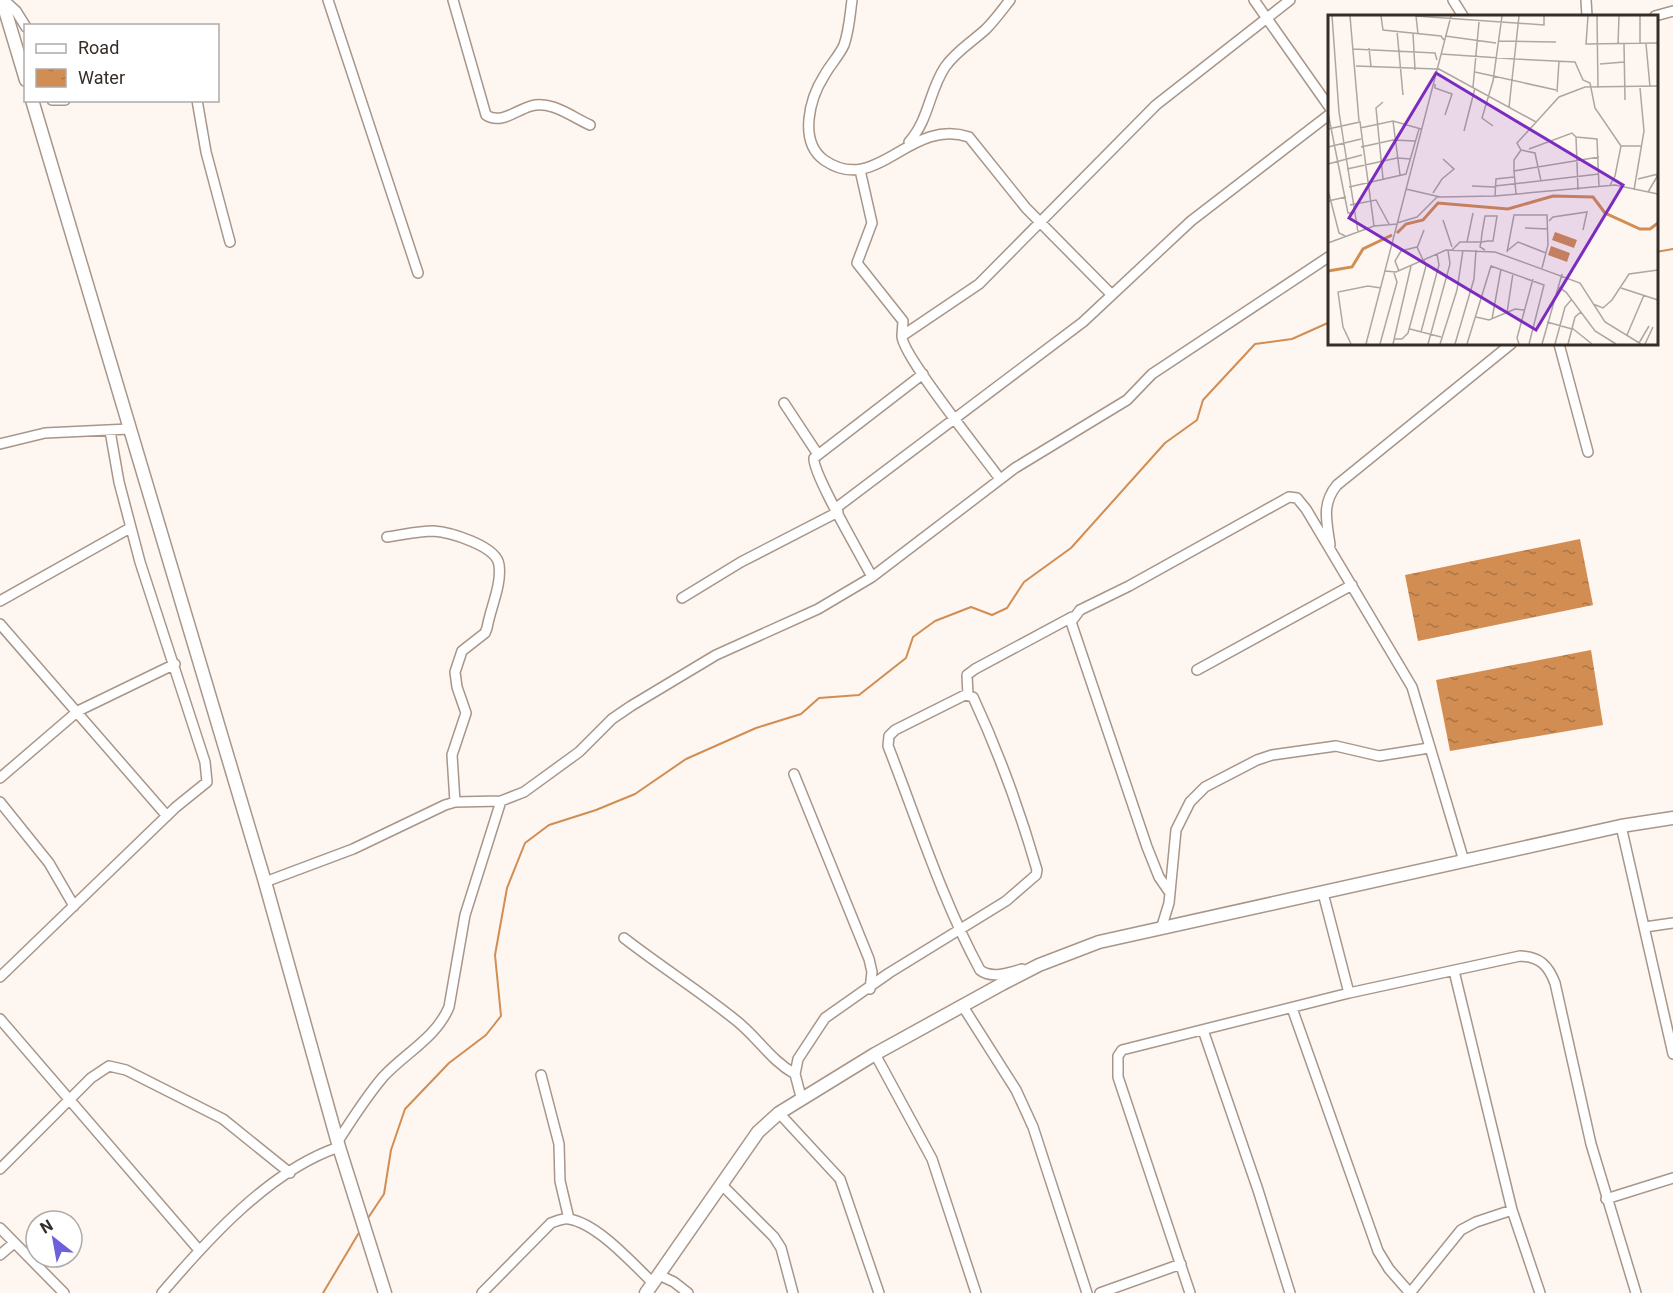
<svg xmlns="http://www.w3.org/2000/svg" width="1673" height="1293" viewBox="0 0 1673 1293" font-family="Roboto,sans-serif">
  <defs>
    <pattern id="water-ripples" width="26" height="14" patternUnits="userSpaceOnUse" patternTransform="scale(1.5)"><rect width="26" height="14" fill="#d28d52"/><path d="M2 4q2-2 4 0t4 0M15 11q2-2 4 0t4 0" fill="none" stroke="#ab7444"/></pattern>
  </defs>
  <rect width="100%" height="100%" fill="#fef6f1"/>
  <path fill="url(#water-ripples)" d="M1580,539L1593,605L1418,641L1405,575Z
    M1591,650L1603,725L1450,751L1436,680Z"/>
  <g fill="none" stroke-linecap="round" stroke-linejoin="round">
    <path stroke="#d28d52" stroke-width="2" d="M1656,252L1673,249
      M366,1221L384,1194L391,1150L405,1109L449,1063L486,1035L501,1016L495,955L507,888L525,843L549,825L596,810L635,794L686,759L756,728L801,714L819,698L859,695L906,658L913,637L935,621L971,607L992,615L1007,608L1024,582L1071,548L1165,443L1197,420L1203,400L1255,344L1292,339L1330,322
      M323,1293L360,1231"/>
    <g stroke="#a79689" stroke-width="12">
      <path id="minor" d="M4,0L16,11L26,27
        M328,0L418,273
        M453,0L486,115C501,125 516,110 531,106C551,100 572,117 590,125
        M852,0C850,15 849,31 844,45C839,56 830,65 824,76C810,98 798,141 824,160C877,197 909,117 969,137L1026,208L1112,295
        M1254,0L1330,108
        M1453,0L1463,16
        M1586,0L1587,16
        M1655,16L1673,11
        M52,100H65
        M197,100L206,152L230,242
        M909,142C929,120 929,91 945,67C956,51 972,42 986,29C995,20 1002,10 1010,0
        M860,170L872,223L857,263L903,321L902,336
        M1559,344L1588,452
        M784,403L817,453
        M0,444L45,433L129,429
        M1000,479C985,458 901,354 902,336L979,284L1156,105L1290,0
        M836,508L1083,322L1191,221L1330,114
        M387,537C402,535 418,531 433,531C450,532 497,546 499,565C502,585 490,609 487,628L485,633L462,651L455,672L457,687L466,713L452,755L455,802
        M1330,545C1327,522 1321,504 1337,485L1511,344
        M872,577C862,557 812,473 814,458L923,374
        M682,598L741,562L838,512
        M0,601L130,528
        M0,624L167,816
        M1197,670L1352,585
        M968,695L967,675L975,669L1072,617
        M794,774L869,959L872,972L870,989
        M0,778L78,711L175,664
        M0,802L49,863L74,906
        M1621,826L1673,1054
        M265,882L353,849L445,805L455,802L501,801L524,792L579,752L612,719L631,706L716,655L818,609L872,577L1015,468L1127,400L1152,374L1330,256
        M1170,893L1159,877L1147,847L1071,622L1080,610L1129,586L1289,497L1297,498L1306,509L1412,687L1464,861
        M1323,893L1349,993
        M1645,927L1673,923
        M1161,929L1169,903L1176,830L1190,802L1205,787L1257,760L1272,755L1336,746L1379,756L1429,748
        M624,938C660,966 698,990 733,1018C756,1035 770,1060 795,1074
        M1454,971L1512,1210L1540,1293
        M0,977L176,807L207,782L205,762L140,562L119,482L110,431
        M962,1005L1016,1090L1033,1127L1087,1293
        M1292,1008L1378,1251L1389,1269L1410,1293
        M0,1019L199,1250
        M1203,1030L1258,1190L1290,1293
        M875,1054L932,1159L976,1293
        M541,1075L559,1144L560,1181L569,1219
        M801,1097L795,1074L798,1059L825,1018L889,973L1006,901L1036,875L1037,870C1020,811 999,753 973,697L965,695L895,730L889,736L888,746C917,820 942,900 980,970C991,979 1009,973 1022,969
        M779,1113L840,1179L879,1293
        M338,1141C352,1119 366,1097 383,1077C405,1053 436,1038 449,1007L465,915L501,801
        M0,1169L91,1078L109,1066L126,1070L223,1119L290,1173
        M721,1184L774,1237L781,1248L793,1293
        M1606,1199L1673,1178
        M0,1228L64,1293
        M0,1255L14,1243
        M659,1275L674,1282L688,1293
        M162,1293C208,1239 270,1170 339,1147
        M482,1293L551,1223C557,1221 563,1218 569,1219C598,1224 632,1263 653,1283
        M1100,1293L1181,1264
        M1190,1293L1118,1077V1056L1122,1050L1349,993L1520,956C1540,957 1548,965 1555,983L1591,1144L1636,1293
        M1410,1293L1461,1230L1476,1222L1512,1210"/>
    </g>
    <g stroke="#a79689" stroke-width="15">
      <path id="tertiary" d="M2,0L26,80
        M32,100L265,882L339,1147L385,1293
        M646,1293L758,1132L779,1113L875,1054L1002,984L1039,965L1099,942L1621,826L1673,818"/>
    </g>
    <use href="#minor" stroke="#fff" stroke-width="9"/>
    <use href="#tertiary" stroke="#fff" stroke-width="12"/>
  </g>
  <g transform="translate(1328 15)">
    <rect width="330" height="330" fill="#fef6f1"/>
    <path d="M227,217L249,225L246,233L224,225ZM223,231L242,238L239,247L220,240Z" fill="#d28d52"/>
    <path fill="none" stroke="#d28d52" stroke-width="3" d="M69,218L78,209L95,205L110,188L180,194L225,181L265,182L277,198L312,214H322L330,208M0,256L24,252L35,234L64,220"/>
    <path fill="none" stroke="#ada6a1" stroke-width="1.5" d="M4,1L11,97L30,217M22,1L31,106M53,1L55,15L113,21L116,25M88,1L216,10V1M88,1L90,19M260,1L258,29L330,28M269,1L270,73M312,1V29M69,16L75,80M85,18L87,55M117,21L168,28M170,26L228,27M290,29L291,1M296,29L297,85M318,29L322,72M41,33L43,52M25,34L107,38L109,45M113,39L187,44M187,44L247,47L255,65L262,68L267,93L293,131L287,161L282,170M272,49L296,47M28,51L109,54M109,53L208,107M147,57L228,75M107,69V73L124,79L117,100M145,72L151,7M229,77L231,46M181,92L191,1M0,98L20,198H26M65,106L72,160M165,111L154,103L165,66L174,1M32,113L65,106L93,114M0,114L32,107L46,211M136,116L147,73M248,122L250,175M293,131H314M0,132L33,124M33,132L65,125L87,126M201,134L244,118L248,122L269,124L271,172M0,149L34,140M19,154L69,143L83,144M186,156V145L193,135M55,164L48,93L55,87M310,164L330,159M213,166L207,138L193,135L189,128L231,82L257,72L330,71M144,171L167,172M167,171L271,159M21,172L78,159L91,114M78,174L112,182L167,181L287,170L330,179M0,175L11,218L17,221M306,175L316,116L312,73M320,177L330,160M105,178L114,164L126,154L115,144M188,179L186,156L271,142M167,181L168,164L186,162M0,186L18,182M22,190L48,185L61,209M115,205L124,232M221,206L225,202L259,197L255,215M69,208L89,202L110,181M197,213L220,214M139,227L145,198M0,228L46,211L69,209M89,233L96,215M124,235L132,227H153L160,226H165L169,201H157L154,218L153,227L152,232L157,235M179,236L190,227L218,238M179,237L186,200H219L220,230L214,253M57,256L68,257L118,235L167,237L252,268L277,307L313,329M71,256L67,246L73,236L89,232L95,245M230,272L238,277L267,316L288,329M293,273L330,285M265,289L275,293L284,285L301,259L330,255M179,298L185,258M148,302L161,305L187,294L196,295M164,304L173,254M219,307L244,314M244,313L264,329M82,314L113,322M93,317L111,250L109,239M299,320L316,280M66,324H74L80,318L98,251L96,245M311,328L321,311M23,329L15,312L10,277L40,271L53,273M38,329L123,1M52,329L69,267L66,258M65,329L83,251M100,329L122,249L120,235M112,329L129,275L135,235M127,329L146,264L148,235M139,329L163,251L216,270L201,329M191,329L189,323L205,264M214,329L234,259M227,329L237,292L244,284M240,329L247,302L253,297M317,329L325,312"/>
    <path fill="#7b2cbf" fill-opacity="0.15" stroke="#7b2cbf" stroke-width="3" d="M108,58L295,170L208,315L21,203Z"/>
    <rect width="330" height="330" fill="none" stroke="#342d28" stroke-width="3"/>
  </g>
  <rect x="24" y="24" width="195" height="78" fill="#ffffff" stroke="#aeaba9" stroke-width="1.5"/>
  <rect x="36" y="44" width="30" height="9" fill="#ffffff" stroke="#aeaba9" stroke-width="1.5"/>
  <text x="78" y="54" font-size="18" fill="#342d28">Road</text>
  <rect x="36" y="69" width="30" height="18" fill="url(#water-ripples)" stroke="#aeaba9" stroke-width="1.5"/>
  <text x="78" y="84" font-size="18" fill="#342d28">Water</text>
  <g transform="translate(54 1239) rotate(329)"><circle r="28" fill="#ffffff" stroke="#aeaba9" stroke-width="1.5"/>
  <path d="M0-4.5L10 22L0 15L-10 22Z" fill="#6d60da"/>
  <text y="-9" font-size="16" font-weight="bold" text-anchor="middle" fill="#342d28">N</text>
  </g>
</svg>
